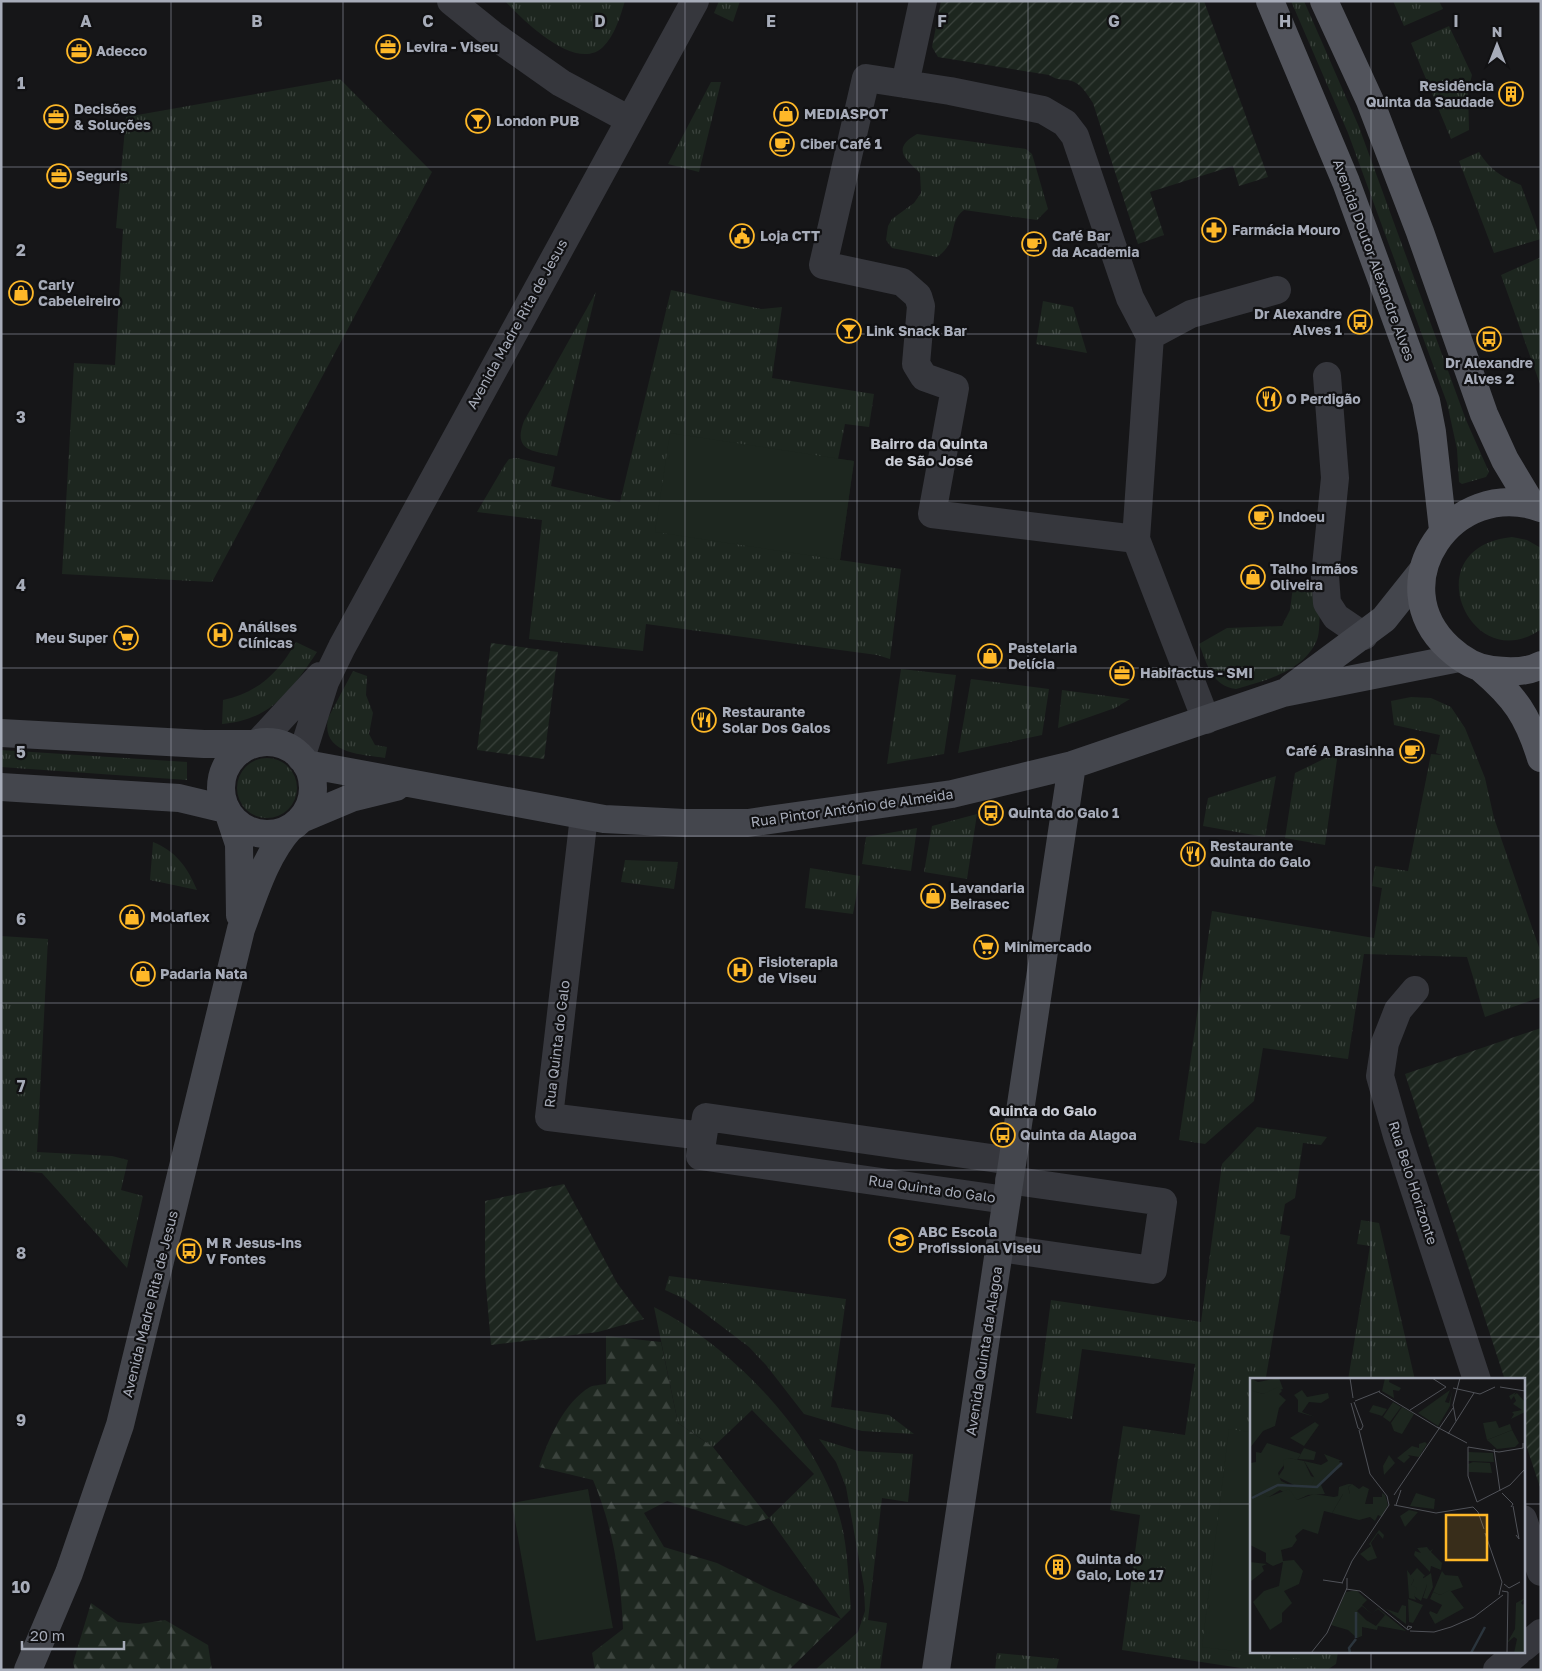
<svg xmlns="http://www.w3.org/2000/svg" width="1542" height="1671" viewBox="0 0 1542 1671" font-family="'Golos Text',sans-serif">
  <defs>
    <pattern id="grass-tufts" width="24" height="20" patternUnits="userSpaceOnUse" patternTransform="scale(1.25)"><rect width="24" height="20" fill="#1d261f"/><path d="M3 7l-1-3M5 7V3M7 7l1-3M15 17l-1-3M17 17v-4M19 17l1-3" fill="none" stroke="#3b433d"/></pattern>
    <pattern id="forest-firs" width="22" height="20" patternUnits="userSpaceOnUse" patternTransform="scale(1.25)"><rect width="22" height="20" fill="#1d261f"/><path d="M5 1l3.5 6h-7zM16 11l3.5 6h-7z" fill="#3b433d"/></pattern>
    <pattern id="garden-furrows" width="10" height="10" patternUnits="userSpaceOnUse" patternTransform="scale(1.25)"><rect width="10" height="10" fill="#1d261f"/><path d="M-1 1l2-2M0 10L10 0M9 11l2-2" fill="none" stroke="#3b433d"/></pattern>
  </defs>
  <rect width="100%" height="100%" fill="#161618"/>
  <path fill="url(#grass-tufts)" d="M505,1H625C620,17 615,35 603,47C576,73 523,20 505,1Z
    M719,1H740L733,22L714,13Z
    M1291,1H1304L1359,127L1466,420L1489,472L1486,477L1462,484L1459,482L1457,449L1447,403L1348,133Z
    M1393,1H1439L1443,9L1404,26Z
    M1449,26L1472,75L1468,91L1469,130L1451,139L1411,43Z
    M340,79L432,172L212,582L62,574L74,363L115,365L123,229L116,228L126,117Z
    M711,82H721L699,172L668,164Z
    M917,134L1026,149L1032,154L1048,209L1037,220L964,210C946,224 960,242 937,257L892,248L886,240L888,226L892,219L914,203L921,193L920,173C904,158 892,148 917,134Z
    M1479,152C1490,170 1502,177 1521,185L1541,239L1494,253L1459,161Z
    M1541,257V384H1540L1501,275Z
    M671,290L761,309L782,307L772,378L874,394L869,427L845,424L838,459L854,461L840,560L901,569L890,659L877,655L646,624L643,651L529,639L542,520L477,512L504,466L509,459L517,458L555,467L551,486L620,502Z
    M596,292L557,456C534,451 512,452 524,421Z
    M1043,301L1073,307L1087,353L1036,344Z
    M1512,537L1527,540L1541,548V629C1471,680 1412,547 1512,537Z
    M1293,587L1319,590C1319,602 1321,630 1317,640C1303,672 1266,680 1236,689C1212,686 1207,664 1199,644L1227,628L1282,626L1290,610Z
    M296,642L317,652C291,691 271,720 222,724L223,700C258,693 279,672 296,642Z
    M901,669L956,675L944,754L887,764Z
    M353,671L367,676L366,695L373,713L369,734L375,745L387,747L385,758C360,754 321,754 328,718Z
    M971,679L1049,689L1042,735L958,753Z
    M1062,690L1130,699L1115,708L1058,728Z
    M1411,697L1431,698L1451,707L1465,728L1485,778L1494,818L1541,953V997L1485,1017L1467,957L1364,954L1348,1059L1263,1048L1254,1101L1205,1144L1179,1140L1212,911L1374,938L1382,888L1372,886L1375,866L1408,871L1431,754L1442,755L1436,753L1440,735L1394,725L1391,701Z
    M1,750L187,762V780L1,767Z
    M1338,752L1325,845L1285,838L1295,773Z
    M237 788a30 30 0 1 1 60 0a30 30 0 1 1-60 0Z
    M1276,776L1265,837L1203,826L1208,798Z
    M977,814L967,879L924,872L932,826Z
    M917,828L911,871L862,864L866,837Z
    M153,842C176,851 188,868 197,890L150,880Z
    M625,860L678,862L674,889L621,882Z
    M810,868L860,876L853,914L805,908Z
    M1,936L48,939L37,1152L112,1156L128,1160L121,1190L143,1196L127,1268L42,1173L1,1169Z
    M1257,1127L1327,1137L1321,1145L1303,1143L1295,1198L1285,1204L1280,1234L1290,1236L1266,1377L1278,1380H1251V1652H1338L1336,1664L1327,1670H1254L1122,1650L1140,1515L1110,1510L1123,1426L1185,1435L1195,1364L1082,1349L1072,1419L1036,1413L1051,1300L1201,1322L1222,1164Z
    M1361,1220L1379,1223L1415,1380H1348L1370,1246L1357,1244Z
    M669,1276L846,1299L831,1407L889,1415L914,1434L862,1431L804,1414L766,1365L749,1347L687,1300L665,1290Z
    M654,1307C730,1345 815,1432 839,1515C848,1544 848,1578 851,1609L841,1619L769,1518L814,1474L752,1410L713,1447L678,1423Z
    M819,1439L858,1451L913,1454L908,1502L882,1498L868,1620L887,1623L880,1670H815L858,1632L865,1611L864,1587L846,1487L836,1462Z
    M997,1653L1059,1659L1056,1670H995Z"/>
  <path fill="url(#forest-firs)" d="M606,1336L661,1342L678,1423L713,1447L769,1518L746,1526L667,1501L644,1513L664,1547L717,1563L771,1590L841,1619L789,1670H595L592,1653L623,1629C621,1578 613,1527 593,1480L539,1467C548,1440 564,1402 590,1387C594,1385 601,1385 606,1384Z
    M91,1603L118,1622L139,1624L165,1620L208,1645L212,1670H75L73,1663Z"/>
  <path fill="url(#garden-furrows)" d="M941,1H1204L1268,177L1239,186L1233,166L1150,192L1164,235L1138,244L1093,103C1087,94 1080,81 1067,80C1059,79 1057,80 1049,75L938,57L932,47Z
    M491,643L558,652L544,759L477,750Z
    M1541,1028V1490L1523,1436V1380H1505L1405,1074Z
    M564,1184L617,1283L644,1319L598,1332L491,1345L485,1274V1201Z"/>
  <path fill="#1d261f" d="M670,433L854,461L840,560L655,532Z
    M1229,1429L1251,1432V1652H1311L1310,1660L1202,1647Z
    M588,1489L613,1628L536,1641L512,1503Z"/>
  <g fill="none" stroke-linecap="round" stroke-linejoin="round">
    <path stroke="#36373d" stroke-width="28" d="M451,1L493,35L561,83L628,119
      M905,84L923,1
      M1150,336L1191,314L1277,290
      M1327,376L1335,478L1325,576L1327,603L1336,617L1364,636
      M1136,539L932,514L955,388L924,377L916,364L921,306L918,296L902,282L823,265L866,78L950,91L1043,110L1065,123L1075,136L1130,298L1150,336L1136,539L1206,720
      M258,743L320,676
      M301,758L325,682L342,647L695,1
      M584,816L549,1117L703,1136
      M1415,990L1398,1010L1385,1043L1380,1076L1397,1136L1477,1380
      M1006,1200L700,1156L706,1117L1012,1161
      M999,1248L1153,1270L1163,1202L1009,1180
      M1523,1519L1541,1572
      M1523,1648L1541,1633
      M1497,1670L1518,1652"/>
    <path stroke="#44464d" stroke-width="28" d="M1291,688L1384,619L1423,570
      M1,733L204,744H253
      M221 788a46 46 0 1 1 92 0a46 46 0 1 1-92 0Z
      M306,764L604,819L684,823H748L952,794L1072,765L1283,693L1459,658
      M1,787L179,798L225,809
      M229,814L239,844L240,915
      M301,819L351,798L396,787
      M28,1670L69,1573L120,1425L241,929C254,895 265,856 290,828
      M936,1670L1072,765"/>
    <path stroke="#52545c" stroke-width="28" d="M1270,1L1346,182L1426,401L1432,432L1443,530
      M1324,1L1370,101L1420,232L1484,414L1505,460L1532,505
      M1541,508C1453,476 1379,584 1449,648C1461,659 1475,668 1492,670C1508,672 1526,673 1541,665
      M1482,669C1515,697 1528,716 1541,758"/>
  </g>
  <path fill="none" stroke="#a7acb9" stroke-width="1" stroke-opacity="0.55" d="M171,1V1670M343,1V1670M514,1V1670M685,1V1670M857,1V1670M1028,1V1670M1199,1V1670M1371,1V1380M1,167H1541M1,334H1541M1,501H1541M1,668H1541M1,836H1541M1,1003H1541M1,1170H1541M1,1337H1541M1,1504H1251M1523,1504H1541M1371,1652V1670"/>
  <defs>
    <g id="office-ring" transform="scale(1.25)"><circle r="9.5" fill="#111113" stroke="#feb828" stroke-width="1.5"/><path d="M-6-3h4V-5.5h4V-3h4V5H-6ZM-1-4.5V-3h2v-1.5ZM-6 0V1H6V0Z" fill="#feb828"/></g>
    <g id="building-ring" transform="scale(1.25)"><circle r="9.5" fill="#111113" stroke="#feb828" stroke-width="1.5"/><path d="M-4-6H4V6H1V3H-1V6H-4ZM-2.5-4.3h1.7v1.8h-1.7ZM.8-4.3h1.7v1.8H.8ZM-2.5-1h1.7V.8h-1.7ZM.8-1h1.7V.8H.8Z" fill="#feb828"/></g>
    <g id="shop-ring" transform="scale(1.25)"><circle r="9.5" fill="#111113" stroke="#feb828" stroke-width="1.5"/><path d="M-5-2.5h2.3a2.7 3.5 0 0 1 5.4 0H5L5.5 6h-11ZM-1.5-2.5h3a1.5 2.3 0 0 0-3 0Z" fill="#feb828"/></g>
    <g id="bar-ring" transform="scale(1.25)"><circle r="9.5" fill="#111113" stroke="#feb828" stroke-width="1.5"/><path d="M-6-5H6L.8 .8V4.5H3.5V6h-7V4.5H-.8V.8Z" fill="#feb828"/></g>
    <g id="cafe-ring" transform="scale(1.25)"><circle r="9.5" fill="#111113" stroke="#feb828" stroke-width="1.5"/><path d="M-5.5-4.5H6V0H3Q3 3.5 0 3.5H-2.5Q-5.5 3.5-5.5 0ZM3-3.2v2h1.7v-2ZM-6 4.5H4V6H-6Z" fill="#feb828"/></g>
    <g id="pharmacy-ring" transform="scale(1.25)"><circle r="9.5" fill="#111113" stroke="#feb828" stroke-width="1.5"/><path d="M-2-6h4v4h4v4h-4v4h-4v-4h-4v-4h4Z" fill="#feb828"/></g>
    <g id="civic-ring" transform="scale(1.25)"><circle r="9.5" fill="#111113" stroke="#feb828" stroke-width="1.5"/><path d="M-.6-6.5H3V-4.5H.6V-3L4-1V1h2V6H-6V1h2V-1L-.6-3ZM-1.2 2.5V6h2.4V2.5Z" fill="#feb828"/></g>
    <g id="bus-ring" transform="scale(1.25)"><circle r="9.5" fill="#111113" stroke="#feb828" stroke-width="1.5"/><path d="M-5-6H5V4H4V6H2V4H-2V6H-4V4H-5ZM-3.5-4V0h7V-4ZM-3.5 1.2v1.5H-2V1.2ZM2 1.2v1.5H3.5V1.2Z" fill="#feb828"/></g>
    <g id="restaurant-ring" transform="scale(1.25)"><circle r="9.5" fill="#111113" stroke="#feb828" stroke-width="1.5"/><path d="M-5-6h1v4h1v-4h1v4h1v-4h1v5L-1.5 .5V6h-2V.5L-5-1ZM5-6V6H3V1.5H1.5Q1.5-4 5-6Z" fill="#feb828"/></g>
    <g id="hospital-ring" transform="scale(1.25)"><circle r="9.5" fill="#111113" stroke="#feb828" stroke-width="1.5"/><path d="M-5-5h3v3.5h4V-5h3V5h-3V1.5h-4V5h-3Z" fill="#feb828"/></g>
    <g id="supermarket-ring" transform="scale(1.25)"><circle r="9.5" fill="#111113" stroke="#feb828" stroke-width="1.5"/><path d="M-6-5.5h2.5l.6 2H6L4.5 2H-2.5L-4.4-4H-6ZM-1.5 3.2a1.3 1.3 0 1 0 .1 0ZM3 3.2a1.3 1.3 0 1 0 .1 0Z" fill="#feb828"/></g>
    <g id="school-ring" transform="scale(1.25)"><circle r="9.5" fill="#111113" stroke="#feb828" stroke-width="1.5"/><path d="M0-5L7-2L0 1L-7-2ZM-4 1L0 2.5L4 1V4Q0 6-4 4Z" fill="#feb828"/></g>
  </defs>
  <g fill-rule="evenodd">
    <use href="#office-ring" x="388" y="47"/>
    <use href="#office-ring" x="79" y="51"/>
    <use href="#building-ring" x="1511" y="94"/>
    <use href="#shop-ring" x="786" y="114"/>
    <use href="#office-ring" x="56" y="117"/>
    <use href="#bar-ring" x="478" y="121"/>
    <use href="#cafe-ring" x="782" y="144"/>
    <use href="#office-ring" x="59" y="176"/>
    <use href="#pharmacy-ring" x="1214" y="230"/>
    <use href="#civic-ring" x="742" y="236"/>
    <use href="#cafe-ring" x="1034" y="244"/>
    <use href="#shop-ring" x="21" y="293"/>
    <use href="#bus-ring" x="1360" y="322"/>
    <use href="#bar-ring" x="849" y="331"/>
    <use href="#bus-ring" x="1489" y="339"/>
    <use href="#restaurant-ring" x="1269" y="399"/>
    <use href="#cafe-ring" x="1261" y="517"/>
    <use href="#shop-ring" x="1253" y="577"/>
    <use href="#hospital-ring" x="220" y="635"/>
    <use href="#supermarket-ring" x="126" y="638"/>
    <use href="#shop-ring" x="990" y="656"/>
    <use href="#office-ring" x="1122" y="673"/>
    <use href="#restaurant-ring" x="704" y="720"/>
    <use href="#cafe-ring" x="1412" y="751"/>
    <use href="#bus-ring" x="991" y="813"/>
    <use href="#restaurant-ring" x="1193" y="854"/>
    <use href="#shop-ring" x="933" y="896"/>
    <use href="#shop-ring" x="132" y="917"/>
    <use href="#supermarket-ring" x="986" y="947"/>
    <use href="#hospital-ring" x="740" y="970"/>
    <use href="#shop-ring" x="143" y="974"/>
    <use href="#bus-ring" x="1003" y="1135"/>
    <use href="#school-ring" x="901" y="1240"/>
    <use href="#bus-ring" x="189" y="1251"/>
    <use href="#building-ring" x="1058" y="1567"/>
  </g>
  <g text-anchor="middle" stroke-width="4.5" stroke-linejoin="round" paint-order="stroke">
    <g font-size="14" font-weight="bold" fill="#a7acb9" stroke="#111113" text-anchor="start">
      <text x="406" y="52">Levira - Viseu</text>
      <text x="96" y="56">Adecco</text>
      <text x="1494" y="91" text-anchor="end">Residência<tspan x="1494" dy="16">Quinta da Saudade</tspan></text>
      <text x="74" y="114">Decisões<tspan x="74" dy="16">&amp; Soluções</tspan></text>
      <text x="804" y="119">MEDIASPOT</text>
      <text x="496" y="126">London PUB</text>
      <text x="800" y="149">Ciber Café 1</text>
      <text x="76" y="181">Seguris</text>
      <text x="1232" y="235">Farmácia Mouro</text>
      <text x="760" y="241">Loja CTT</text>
      <text x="1052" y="241">Café Bar<tspan x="1052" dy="16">da Academia</tspan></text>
      <text x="38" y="290">Carly<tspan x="38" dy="16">Cabeleireiro</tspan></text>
      <text x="1342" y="319" text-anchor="end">Dr Alexandre<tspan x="1342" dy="16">Alves 1</tspan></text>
      <text x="866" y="336">Link Snack Bar</text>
      <text x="1489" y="368" text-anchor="middle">Dr Alexandre<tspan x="1489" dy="16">Alves 2</tspan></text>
      <text x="1286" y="404">O Perdigão</text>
      <text x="1278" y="522">Indoeu</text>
      <text x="1270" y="574">Talho Irmãos<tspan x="1270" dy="16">Oliveira</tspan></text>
      <text x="238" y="632">Análises<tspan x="238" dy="16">Clínicas</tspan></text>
      <text x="108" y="643" text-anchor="end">Meu Super</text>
      <text x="1008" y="653">Pastelaria<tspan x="1008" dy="16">Delícia</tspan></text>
      <text x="1140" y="678">Habifactus - SMI</text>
      <text x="722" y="717">Restaurante<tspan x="722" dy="16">Solar Dos Galos</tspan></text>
      <text x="1394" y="756" text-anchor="end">Café A Brasinha</text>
      <text x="1008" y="818">Quinta do Galo 1</text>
      <text x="1210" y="851">Restaurante<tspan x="1210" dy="16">Quinta do Galo</tspan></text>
      <text x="950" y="893">Lavandaria<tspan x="950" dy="16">Beirasec</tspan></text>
      <text x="150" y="922">Molaflex</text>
      <text x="1004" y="952">Minimercado</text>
      <text x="758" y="967">Fisioterapia<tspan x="758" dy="16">de Viseu</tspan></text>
      <text x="160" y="979">Padaria Nata</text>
      <text x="1020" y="1140">Quinta da Alagoa</text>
      <text x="918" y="1237">ABC Escola<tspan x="918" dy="16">Profissional Viseu</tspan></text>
      <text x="206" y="1248">M R Jesus-Ins<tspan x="206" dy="16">V Fontes</tspan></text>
      <text x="1076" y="1564">Quinta do<tspan x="1076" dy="16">Galo, Lote 17</tspan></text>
    </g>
    <g font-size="14" fill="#a7acb9" stroke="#111113">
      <text transform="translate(1374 260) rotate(70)" y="5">Avenida Doutor Alexandre Alves</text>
      <text transform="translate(517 324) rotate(-61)" y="5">Avenida Madre Rita de Jesus</text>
      <text transform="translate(852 808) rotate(-8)" y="5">Rua Pintor António de Almeida</text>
      <text transform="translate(557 1044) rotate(-83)" y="5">Rua Quinta do Galo</text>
      <text transform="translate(1413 1183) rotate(72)" y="5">Rua Belo Horizonte</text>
      <text transform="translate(932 1189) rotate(8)" y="5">Rua Quinta do Galo</text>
      <text transform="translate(150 1304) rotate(-76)" y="5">Avenida Madre Rita de Jesus</text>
      <text transform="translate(984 1351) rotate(-81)" y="5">Avenida Quinta da Alagoa</text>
    </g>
    <g font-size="15" font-weight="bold" fill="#c8cbd4" stroke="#111113">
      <text x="929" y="449">Bairro da Quinta<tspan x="929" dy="17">de São José</tspan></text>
      <text x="1043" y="1116">Quinta do Galo</text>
    </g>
  </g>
  <g transform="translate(1250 1378)">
    <rect width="275" height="275" fill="#161618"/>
    <path d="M0,0L8,4L29,0L33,11L13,16L1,13ZM266,14L264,17L267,15L275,24V34L261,41L264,36L262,34L272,32L263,26L266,23L264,18L261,22L259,18ZM65,44L69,47L54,68L40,60ZM17,65L51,76L47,82L39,80L28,95L31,103L42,108L64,99L54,83L71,87L78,83L74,76L92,83H89L92,88L74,101L71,107L75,116L58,117L47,122L30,112L19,119L0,117V85L6,84V74L11,75ZM139,77L145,85L134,97L133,88ZM223,84L240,85L242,95L219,94L218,86ZM102,106L109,111L113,108L119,111L115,126H123V119H132V115L135,117L138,127L132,139L128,137L125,143L120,139L109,142L82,135L93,116H100L98,109ZM166,115L185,121L184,131L160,128ZM129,152L134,157L133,161L128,155L121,165L127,180L118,183L110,176L121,168L119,166ZM177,169L180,173L183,171L181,174L192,185L191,192L181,188L180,194L164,177L165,173L171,175L167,170ZM167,190L175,198L173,199L177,207L171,223L164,218L161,207L164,202L160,198ZM192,193L195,197L208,198L213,209L190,217L183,214ZM106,212L117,222L112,227L123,237L112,228L107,233L116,242L126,248L135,237L128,231L123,235L128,230L156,253L128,248L127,252L112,249V258L107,260L98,252L81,247L96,214ZM275,220L271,225L273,227L275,224V275H264L267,261L264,259L257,265L265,251L266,225Z" fill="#1d261f"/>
    <path d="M28,9L32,13L29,16L36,22L29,30L25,48L13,53L0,70V12L13,16ZM52,12L57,19L78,15L79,20L71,25L59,24L52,34L65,39L48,34V22L44,17ZM39,80L54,83L61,98L65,100L61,108L52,111L28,99L34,90L33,82ZM98,106H102L98,109L100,116H93L82,135L74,133L68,156L53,151L45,158L47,162L42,169L31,172L33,183L44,182L53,193L49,206L34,213L42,225L32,235V244L20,252L3,224L14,213L29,208L33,184L23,188L16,184V175L0,167V117L9,115L19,119L39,111L47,122L64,116L84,119L88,118L89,109ZM0,184L17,186L12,188L14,193L0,204ZM200,212L214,230L185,246L179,235L180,233L187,236L192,227L180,221L183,214L190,217Z" fill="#1d261f"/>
    <path d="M218,74L243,75L244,84L218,83Z" fill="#1d261f"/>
    <path d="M200,12L195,24L199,25L202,13L200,28L188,48L168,35ZM262,52L269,65L265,69L247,71L237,62Z" fill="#1d261f"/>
    <path d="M135,0H140L139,4L151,10L149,13L143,12L144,20L132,13ZM143,24L151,29L140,44L133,39ZM123,27L137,31L132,38L119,34ZM152,29L164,36L152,56L144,53L141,45ZM246,43L249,50L260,46L262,52L237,62L233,45ZM175,64L177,66L169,79L158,77L160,79L154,85L147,80L162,68L169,70V66ZM54,70L66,74L64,82L48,81ZM159,132L168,134L155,149L150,138ZM157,192L164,202L161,207L167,210L164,217L166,222L159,220ZM181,195L183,209L177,221L173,220L177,207L171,202ZM158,221L173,227L163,245L159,244ZM152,227L156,228V246L136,231L148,235Z" fill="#1d261f"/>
    <path fill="none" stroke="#2b353d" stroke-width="2.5" d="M2,120L28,107L67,109L92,85M106,260V234M100,275L99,270L106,261M221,275L235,249"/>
    <path fill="none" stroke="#505258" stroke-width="1" d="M100,0L103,20M182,0L196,9M250,9L275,13M203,10L230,16L245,9M129,14L190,51M105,23L130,13M101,25L108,50L111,52L113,48L104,24M160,32L196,9M206,43L203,27L210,0M187,49L217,65M198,56L224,15M218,69L249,74L273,70V65M218,69V98L227,124M244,71L250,113M252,115L263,126L261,129M144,117L203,30M227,124L260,107L275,91M144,127L186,135L223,129L228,134L234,151M146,127L151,112M263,128L269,161L266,157M235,155L252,204L249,217M73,202L93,205M92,205L102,183L139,127L137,118L120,96L109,52M254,206L259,210L270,204M96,211L110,213L158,252L162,249L158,248L157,251M252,213L258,214L257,275M160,253L184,254L201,249L224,239L253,217M61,275L77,255L97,210V200"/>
    <path fill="#feb828" fill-opacity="0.15" stroke="#feb828" stroke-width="2.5" d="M196,137H237V182H196Z"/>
    <rect width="275" height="275" fill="none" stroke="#a7acb9" stroke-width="2.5"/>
  </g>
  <g font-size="16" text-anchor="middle" font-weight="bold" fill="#a7acb9" stroke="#111113" stroke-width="4.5" stroke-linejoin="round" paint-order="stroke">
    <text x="86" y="27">A</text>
    <text x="257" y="27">B</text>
    <text x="428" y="27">C</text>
    <text x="600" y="27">D</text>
    <text x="771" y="27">E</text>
    <text x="942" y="27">F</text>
    <text x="1114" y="27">G</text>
    <text x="1285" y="27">H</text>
    <text x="1456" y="27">I</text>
    <text x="21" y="89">1</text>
    <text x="21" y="256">2</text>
    <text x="21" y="423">3</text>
    <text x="21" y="591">4</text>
    <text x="21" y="758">5</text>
    <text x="21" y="925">6</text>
    <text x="21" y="1092">7</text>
    <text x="21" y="1259">8</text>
    <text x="21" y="1426">9</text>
    <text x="21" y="1593">10</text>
  </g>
  <rect width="1542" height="1671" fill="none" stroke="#a7acb9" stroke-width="5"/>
  <g transform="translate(1497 45)" stroke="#111113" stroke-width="4" paint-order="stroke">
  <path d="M0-4L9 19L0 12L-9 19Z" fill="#a7acb9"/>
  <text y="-8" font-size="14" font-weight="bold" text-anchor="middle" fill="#a7acb9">N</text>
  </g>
  <path d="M22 1641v8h102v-8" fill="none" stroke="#a7acb9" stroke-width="2.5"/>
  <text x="30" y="1641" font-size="15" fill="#a7acb9" stroke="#111113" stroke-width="4" paint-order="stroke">20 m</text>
</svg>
